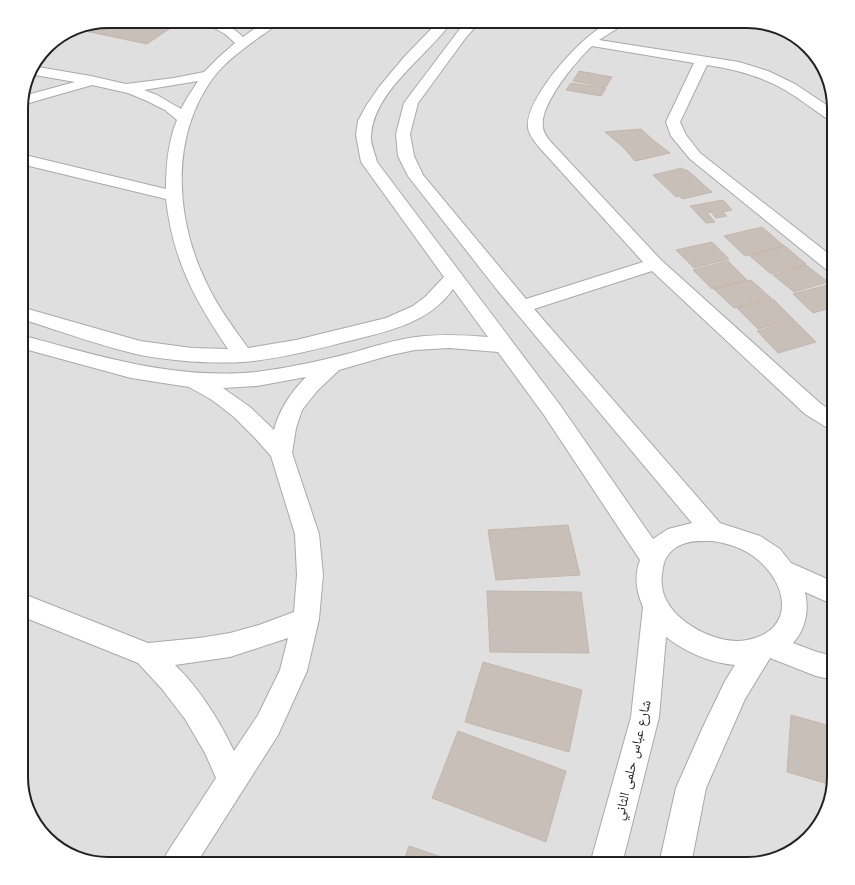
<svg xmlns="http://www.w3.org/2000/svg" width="855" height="885" viewBox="0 0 855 885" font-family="Quicksand,'Noto Naskh Arabic',sans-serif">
  <rect width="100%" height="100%" fill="#f2efe9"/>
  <path fill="#e0dfdf" d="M108,21H753L785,30L813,51L827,75L834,108V777L825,815L804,843L780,857L747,864H108L70,855L42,834L28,810L21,777V102L30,70L50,43L75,28Z"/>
  <path fill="#c7bfb8" stroke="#c4b6ab" d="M108,21H153L175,25L147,44L85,31L98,23Z
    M89,25L79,32L71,30L75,28Z
    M579,71L612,77L606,87L573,81Z
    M571,83L606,88L601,96L566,90Z
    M641,129L653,140L670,153L635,161L623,147L605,132Z
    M682,168L684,170H687L712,192L683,199L679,196L676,197L653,175Z
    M723,200L732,210L723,212L727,216L716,218L711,212L707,213L715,222L706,223L690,206Z
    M762,227L784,246L745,256L724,236Z
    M712,242L729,259L694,268L676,250Z
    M785,246L806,264L771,274L750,256Z
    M728,261L747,280L712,289L693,270Z
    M806,265L828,282L794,292L773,275Z
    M751,280L771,298L734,308L714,289Z
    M827,285L834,290V307L813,313L793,294Z
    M773,299L794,320L758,329L737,308Z
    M795,321L816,342L778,353L757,331Z
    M568,525L580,575L496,580L488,530Z
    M487,591L581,592L589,653L490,652Z
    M483,662L582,690L569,752L465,722Z
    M791,715L834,727V777L832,785L787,772Z
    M458,731L566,771L546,842L432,798Z
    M409,846L462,864H403Z"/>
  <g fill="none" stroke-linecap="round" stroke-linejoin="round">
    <g stroke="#a9a9a9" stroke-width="2">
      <path id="minor" d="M205,21C223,21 230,25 243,37L265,21H279C274,28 265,33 258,38C242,50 225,62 213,78C170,137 175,218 206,282C217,306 233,327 248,348L296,340L386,318L413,306L425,297L444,277L361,162L356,135L358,121L366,106L379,87L405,56L439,21H452C429,55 374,90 371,135C370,143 375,153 377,162L560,405L653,539L668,529L692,523L498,291L408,176L398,156L396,134L404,103L459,30L468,21H481L467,36L418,103L410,134L414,156L423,175L526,299L643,262L538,146C534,141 528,133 528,127C525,98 585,31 611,22C616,20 623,21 629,21L599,40L739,62L768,71L795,84L834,110V121L829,120C814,110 800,99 785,90C761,76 734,69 707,65L680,122L686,135L700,153L834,258V272L828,271L690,159L671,136L666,122L694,63L592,46C576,61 539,105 543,127C543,132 547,137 550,141L661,260L821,404L834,412V430L826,427L805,414L652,271L534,309L720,523L760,536L780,549L791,563L834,582V605L805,592C809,610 806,629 793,643L817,652L834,656V680L816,676L770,658L745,699L706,788L691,864H659L676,788L702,729L725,681L735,665C710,663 686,652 666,637L659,717L622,864H590L631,717L643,607C636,591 634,576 640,560L544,415L498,352L449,348L415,350L391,355L339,370L317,391L302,410L296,428L292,453L319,534L323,575L319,619L307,671L278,735L196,864H162L167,853L216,778L205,753L185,719L162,689L138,663L21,616V593L148,643L199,638L230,633L259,625L294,612L297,575L295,534L271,456L255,438L234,417L212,400L189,387L131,378L21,348V335C99,356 174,380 256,372C288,368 320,361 351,353C372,347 393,340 416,337C440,334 464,335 488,337L453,289C430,322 390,331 353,340C317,349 280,359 243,362C209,364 174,361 140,355C100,346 61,331 21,319V307L140,341L192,348L228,349C194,299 173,260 166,199L21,164V154L166,189C166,165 168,142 177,120L165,110L147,101L128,93L92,85L22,105L23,96L75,82L29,74L32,66L91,76L126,84L174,78L204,72L218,58L235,43L225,34L207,24ZM198,81L187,98L181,109L157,95L144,90ZM306,377C291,392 279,410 274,430L250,407L223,388L257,386ZM713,541C729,544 744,548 757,559C789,585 795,631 747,640C718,646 671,622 663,592C661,584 661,576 663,568C664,557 672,548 683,544C692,540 703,541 713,541ZM288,638L280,670L258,715L234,751C219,720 200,689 175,665L230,657Z"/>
    </g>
    <use href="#minor" fill="#fff" fill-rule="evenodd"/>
  </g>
  <g text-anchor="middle" stroke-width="3" stroke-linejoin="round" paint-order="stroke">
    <g font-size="14" fill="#222" stroke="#fff">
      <text transform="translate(632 760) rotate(-77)" y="5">شارع عباس حلمى الثاني</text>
    </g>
  </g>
  <path d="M0 0H855V885H0ZM108 28H747A80 80 0 0 1 827 108V777A80 80 0 0 1 747 857H108A80 80 0 0 1 28 777V108A80 80 0 0 1 108 28Z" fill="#fff" fill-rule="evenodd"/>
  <path fill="none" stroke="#222" stroke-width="2" d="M108 28H747A80 80 0 0 1 827 108V777A80 80 0 0 1 747 857H108A80 80 0 0 1 28 777V108A80 80 0 0 1 108 28Z"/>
</svg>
